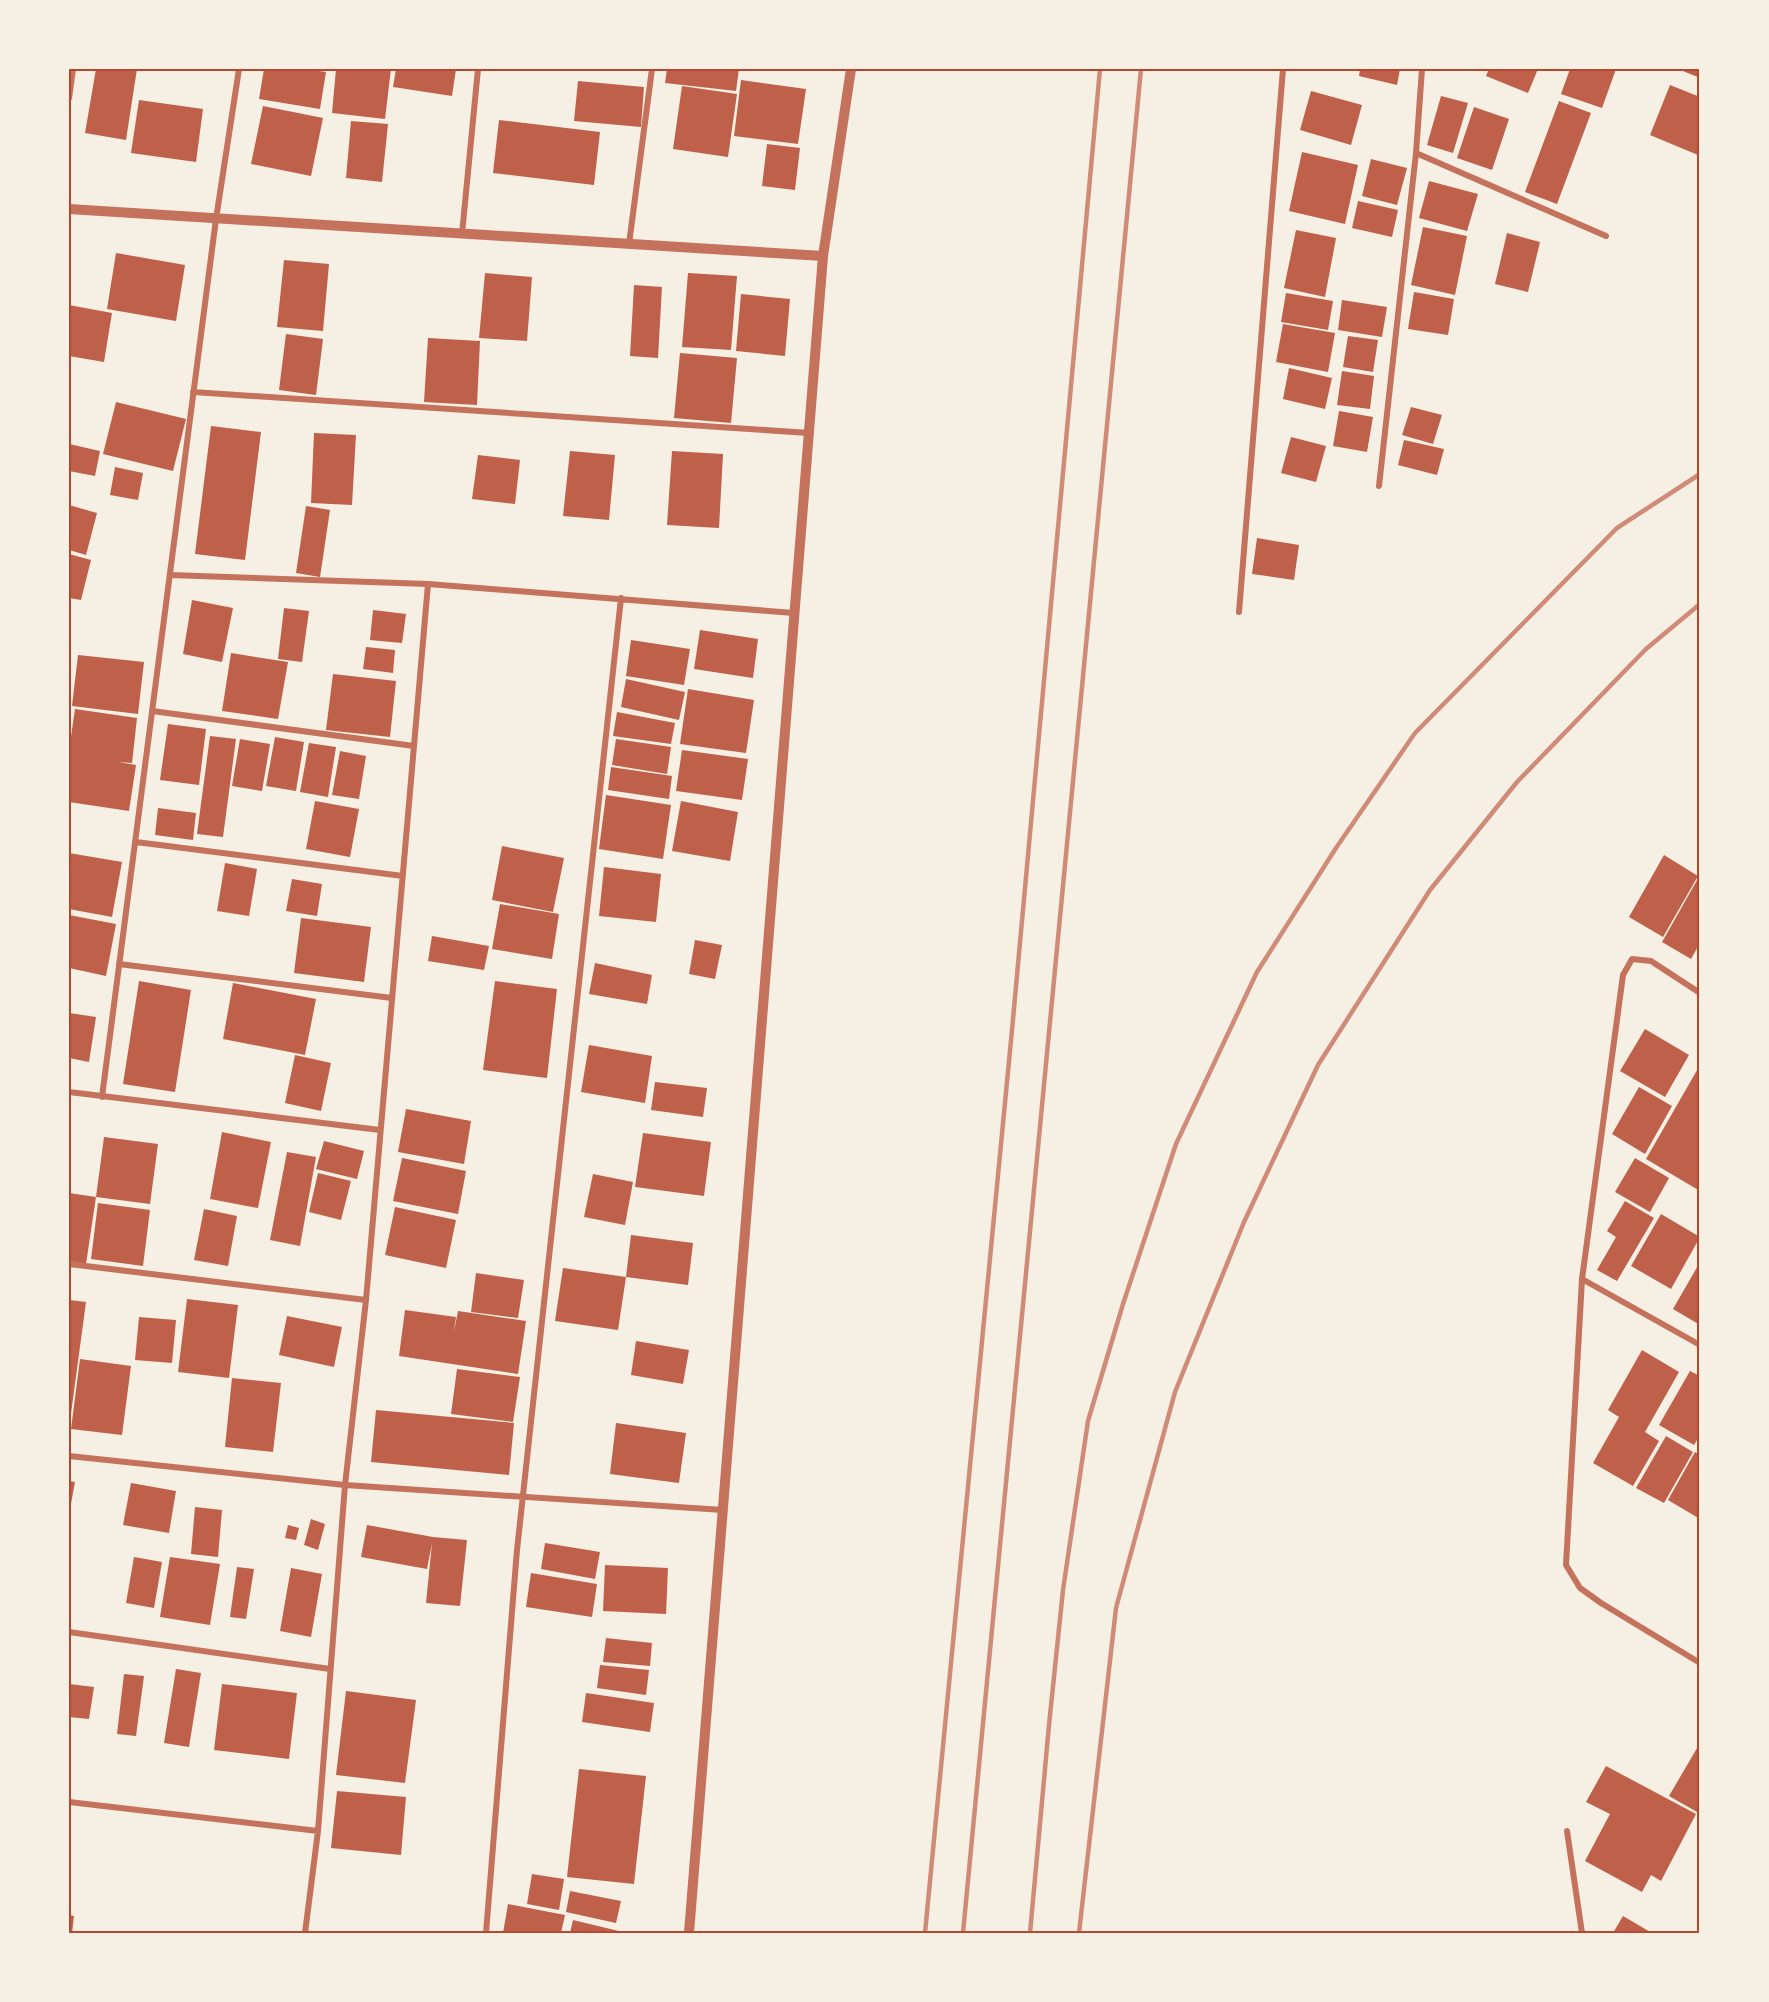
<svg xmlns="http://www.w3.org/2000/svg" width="1769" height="2002" viewBox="0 0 1769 2002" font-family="'PT Serif',serif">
  <rect width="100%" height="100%" fill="#f6efe4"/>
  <path fill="#bf614a" d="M96,69H137L126,140L85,133Z
    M264,69H306L326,72L320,109L259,99Z
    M336,69H391L385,119L332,113Z
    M396,69H456L452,96L393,87Z
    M667,69H739L736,91L665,83Z
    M1360,69H1400L1397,85L1359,76Z
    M1489,69H1538L1528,93L1486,76Z
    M1570,69H1616L1602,108L1561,94Z
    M1678,69H1700V78Z
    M741,80L806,89L798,144L734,136Z
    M578,81L644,87L641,127L574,121Z
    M1670,85L1700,97V149L1698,155L1650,135Z
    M682,86L737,94L728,157L673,149Z
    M1311,91L1362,105L1351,145L1300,130Z
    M1441,96L1468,103L1453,153L1427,145Z
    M139,100L203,109L196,162L131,153Z
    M1559,101L1591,113L1557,204L1525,192Z
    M263,106L323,118L311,176L251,164Z
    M1474,107L1509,119L1492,170L1457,158Z
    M499,120L600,132L594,185L493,173Z
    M351,121L388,124L382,182L346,178Z
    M767,144L800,148L795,190L762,186Z
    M1302,152L1358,165L1345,224L1289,211Z
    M1371,159L1407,168L1397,205L1362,196Z
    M1429,181L1478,194L1467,231L1419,218Z
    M1358,201L1398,210L1392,237L1352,228Z
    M1423,227L1467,236L1455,295L1411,285Z
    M1296,230L1336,238L1325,297L1284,288Z
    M1507,233L1540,242L1528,292L1495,284Z
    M116,253L185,265L176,321L107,309Z
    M284,260L329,264L323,331L277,327Z
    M485,273L532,277L527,341L479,338Z
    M688,273L737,276L731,350L682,347Z
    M634,285L662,287L658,358L630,356Z
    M1414,292L1454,299L1448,335L1408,329Z
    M1286,293L1333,301L1328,330L1281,322Z
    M741,294L790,299L785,356L736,351Z
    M1342,300L1387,307L1382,337L1338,330Z
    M69,305L112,313L104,362L69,356Z
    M1283,324L1335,333L1328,372L1276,362Z
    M286,334L323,339L316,395L279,390Z
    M1348,336L1378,340L1373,372L1343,367Z
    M428,338L480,341L477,405L424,402Z
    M680,353L737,358L731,423L674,418Z
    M1289,368L1332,378L1325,409L1283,399Z
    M1342,371L1374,376L1370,409L1337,405Z
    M116,402L186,419L173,471L103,454Z
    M1411,407L1442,415L1433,444L1402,435Z
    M1339,411L1373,417L1367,452L1333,446Z
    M211,426L261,432L245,560L195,554Z
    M314,433L356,435L352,505L311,503Z
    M1291,437L1326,446L1316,482L1281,473Z
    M1404,440L1444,449L1437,475L1398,465Z
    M69,444L100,451L95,476L69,471Z
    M570,451L615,455L609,520L563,516Z
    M672,451L723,454L719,528L667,525Z
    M478,455L520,460L515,504L472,499Z
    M115,467L143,473L138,500L110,495Z
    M69,505L97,513L86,555L69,550Z
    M306,506L330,510L320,577L296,573Z
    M1257,538L1299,545L1294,580L1252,574Z
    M69,554L91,560L81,600L69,598Z
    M192,600L233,608L222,662L183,654Z
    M284,608L309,611L302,662L278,659Z
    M373,610L406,614L402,643L370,640Z
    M700,630L758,639L753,678L694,669Z
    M631,640L690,649L684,685L626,676Z
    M366,647L395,650L393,673L363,669Z
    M231,653L288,662L278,719L222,711Z
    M78,655L144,662L138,714L72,706Z
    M333,674L396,681L390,737L326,730Z
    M626,679L685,692L679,720L621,707Z
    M688,689L754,700L746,753L680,744Z
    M75,709L137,718L132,763L118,762L136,765L129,811L69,802V750Z
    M617,712L675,723L671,744L613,736Z
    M168,724L206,729L199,785L160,780Z
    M210,736L236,739L223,837L197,834Z
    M275,737L304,742L296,791L266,786Z
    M240,739L270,744L262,791L232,786Z
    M616,739L671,747L667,774L612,765Z
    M309,743L336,747L328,797L300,792Z
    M682,750L748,759L742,800L676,791Z
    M340,751L366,756L359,799L332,795Z
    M611,767L672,776L669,799L608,790Z
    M606,795L671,805L663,859L599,849Z
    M315,801L359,809L350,857L306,849Z
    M681,801L738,812L730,861L672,851Z
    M158,808L196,813L193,840L155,835Z
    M502,846L564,858L553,912L492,900Z
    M69,853L122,862L112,917L69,909Z
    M1664,855L1698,876L1663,937L1629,917Z
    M225,863L257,869L249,916L217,911Z
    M604,867L661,874L656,922L599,916Z
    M1700,875V943L1691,959L1662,942Z
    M292,879L322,884L317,916L286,911Z
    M500,904L559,914L552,959L492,949Z
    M69,915L116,924L106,976L69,968Z
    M301,918L371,927L364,982L294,973Z
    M432,936L489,946L484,970L428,961Z
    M695,940L722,945L715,979L689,974Z
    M595,963L652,975L647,1004L589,994Z
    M139,981L191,990L175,1092L123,1084Z
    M495,981L557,989L547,1078L483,1070Z
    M233,983L316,999L305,1055L223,1039Z
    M69,1013L96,1017L89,1062L69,1058Z
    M1645,1029L1689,1055L1665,1097L1620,1071Z
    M589,1045L652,1056L645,1103L581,1092Z
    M295,1055L331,1063L321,1111L285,1103Z
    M1700,1065V1191L1646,1159Z
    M655,1082L707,1088L703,1117L651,1110Z
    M1639,1087L1672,1106L1645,1154L1612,1134Z
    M406,1109L471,1121L464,1164L398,1152Z
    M222,1132L271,1142L258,1208L210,1199Z
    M643,1133L711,1142L704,1196L635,1187Z
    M104,1137L158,1144L150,1204L96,1197L86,1264L69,1261V1193L96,1197Z
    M324,1141L364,1151L357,1179L316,1169Z
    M287,1152L316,1157L300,1246L270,1240Z
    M402,1158L466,1171L458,1214L393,1201Z
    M1635,1158L1669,1178L1650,1212L1615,1192Z
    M318,1173L351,1181L341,1220L309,1212Z
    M593,1174L633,1182L625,1225L584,1217Z
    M1625,1201L1654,1218L1617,1281L1597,1270L1616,1237L1607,1231Z
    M98,1203L150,1210L143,1266L91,1259Z
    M395,1207L456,1220L446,1268L385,1255Z
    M204,1209L237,1216L228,1266L194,1260Z
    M1661,1214L1700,1237L1671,1289L1631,1266Z
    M631,1235L693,1243L688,1285L626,1277Z
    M1700,1262V1325L1673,1309Z
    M563,1268L626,1277L618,1330L555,1321Z
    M476,1273L524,1280L518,1318L471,1312Z
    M187,1299L238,1305L229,1378L178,1372Z
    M69,1300L86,1302L70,1421H69Z
    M405,1310L456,1317L454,1332L458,1311L526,1321L518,1374L399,1356Z
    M287,1316L342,1327L334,1367L279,1355Z
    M139,1317L176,1320L172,1363L135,1360Z
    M636,1341L689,1350L683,1384L631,1375Z
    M1642,1350L1679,1372L1645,1432L1659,1441L1633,1486L1593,1463L1619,1417L1608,1410Z
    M80,1359L131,1366L122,1435L71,1429Z
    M457,1369L520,1377L513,1422L451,1414Z
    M1690,1371L1700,1376V1435L1694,1445L1659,1425Z
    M232,1378L281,1383L273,1452L225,1447Z
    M376,1410L514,1423L509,1475L371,1462Z
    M616,1423L686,1433L679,1483L610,1474Z
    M1666,1436L1693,1452L1664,1503L1636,1488Z
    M1695,1452L1700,1455V1519L1668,1500Z
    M69,1481L75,1482L70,1509H69Z
    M131,1483L176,1491L169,1533L123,1525Z
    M195,1507L222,1510L218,1557L191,1554Z
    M311,1519L325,1524L318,1550L304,1545Z
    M288,1525L299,1528L296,1540L285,1538Z
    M367,1525L433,1537L467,1540L460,1606L426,1603L432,1543L427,1569L361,1557Z
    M545,1543L600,1552L595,1579L541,1569Z
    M134,1557L162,1562L154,1608L126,1603Z
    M170,1557L220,1564L210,1625L160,1617Z
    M605,1565L668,1568L666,1614L603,1611Z
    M237,1567L254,1569L246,1619L230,1617Z
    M291,1568L322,1574L311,1637L280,1631Z
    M531,1573L597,1584L592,1617L526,1607Z
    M606,1638L652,1643L650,1666L603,1662Z
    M600,1665L649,1670L646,1695L597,1688Z
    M176,1669L201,1673L189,1747L164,1743Z
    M124,1674L144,1676L136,1736L117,1734Z
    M69,1684L94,1687L89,1719L69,1717Z
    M222,1684L297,1693L289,1759L214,1750Z
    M346,1691L416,1700L405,1783L336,1775Z
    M586,1693L654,1703L650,1732L582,1722Z
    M1700,1743V1807L1697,1812L1669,1796Z
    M1606,1766L1696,1814L1661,1881L1651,1875L1642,1892L1585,1861L1610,1814L1586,1802Z
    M579,1769L646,1776L634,1884L567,1877Z
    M337,1791L406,1797L401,1855L331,1848Z
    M532,1874L564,1879L559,1910L527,1904Z
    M570,1891L621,1901L616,1923L566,1912Z
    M508,1904L565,1915L561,1933H503Z
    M69,1915L74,1916L72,1933H69Z
    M1623,1916L1652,1933H1613Z
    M573,1920L623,1932V1933H570Z"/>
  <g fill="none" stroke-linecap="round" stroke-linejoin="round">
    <path stroke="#c5725c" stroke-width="6" d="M69,98L73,69
      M1416,153L1606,236
      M462,234L478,69
      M629,244L652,69
      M193,392L809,433
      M1379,486L1416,153L1422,69
      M170,575L428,584
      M1239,612L1283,69
      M152,711L414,746
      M136,842L403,876
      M119,964L392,998
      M1700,993L1651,961L1632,959L1623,975L1582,1279L1566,1565L1580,1588L1601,1603L1700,1663
      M69,1092L380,1130
      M102,1097L216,219L239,69
      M69,1264L366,1300
      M1582,1279L1700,1345
      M69,1456L345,1485L723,1510
      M69,1632L330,1669
      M69,1802L318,1831
      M1567,1831L1582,1933
      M305,1933L318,1831L345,1485L366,1300L428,584L794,613
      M486,1933L517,1550L621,598"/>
    <path stroke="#c5725c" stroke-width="10" d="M69,209L823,256
      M689,1933L823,256L851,69"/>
    <path stroke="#cf8b77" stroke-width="4.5" d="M925,1933L1012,1030L1100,69
      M963,1933L1141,69
      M1030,1933L1049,1725L1063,1590L1088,1421L1123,1304L1176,1144L1257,972L1336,848L1415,733L1617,528L1700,474
      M1079,1933L1116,1608L1175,1392L1244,1222L1318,1065L1430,890L1517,782L1646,649L1700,604"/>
  </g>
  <rect width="1769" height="2002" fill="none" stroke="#f6efe4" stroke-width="141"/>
  <rect x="70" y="70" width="1628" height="1862" fill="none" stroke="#b5482f" stroke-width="2"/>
</svg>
